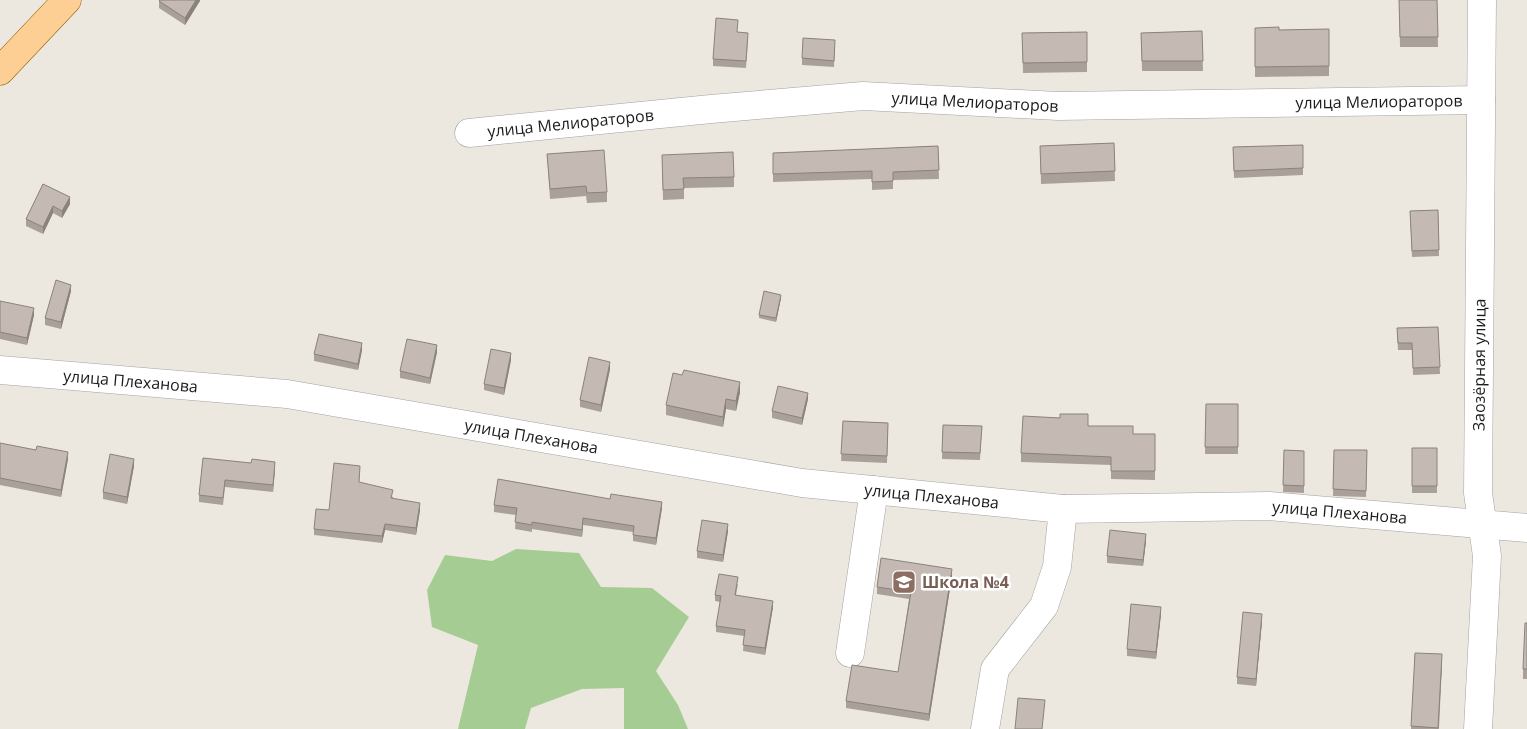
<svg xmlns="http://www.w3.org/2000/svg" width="1527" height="729" viewBox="0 0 1527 729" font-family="'Open Sans',sans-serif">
  <rect width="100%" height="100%" fill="#ede8df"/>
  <path fill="#a5cd93" d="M516,549L579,553L601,587L652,588L689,617L656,671L678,705L688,729H624V688L582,689L531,708L525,729H458L478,645L432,627L427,590L445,555L492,561Z"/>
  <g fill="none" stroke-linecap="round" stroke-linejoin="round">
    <g stroke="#a2a2a2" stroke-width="29">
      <g id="minor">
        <path id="s1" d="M469,133L711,109L863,96L1058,106L1481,100"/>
        <path id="s2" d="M0,370L287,394L802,483L1063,509L1269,506L1527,528"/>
        <path d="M850,653L874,490"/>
        <path d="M985,729L995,669L1044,606L1057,567L1063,509"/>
        <path id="s3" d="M1478,729L1487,556L1478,493L1482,0"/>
      </g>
    </g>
    <g stroke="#916000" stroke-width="29">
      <path id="major" d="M0,71L67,0"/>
    </g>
    <use href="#minor" stroke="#fff" stroke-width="28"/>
    <use href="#major" stroke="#fdcf94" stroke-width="28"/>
  </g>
  <path fill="#a9a09a" d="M200,0L185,25L159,8V1Z
    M1399,0H1437L1438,47H1400Z
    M1255,28L1279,30L1329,29V76L1255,77Z
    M1202,31L1203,71H1142L1141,33Z
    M738,32L748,40L746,68L713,66V59Z
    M1087,32V72L1023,73L1022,33Z
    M835,47L834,67L802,65V58Z
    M1114,143L1115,181L1041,184L1040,146Z
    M1303,145V175L1234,178L1233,147Z
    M938,146L939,179L893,180V189L872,190V179L773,182V153Z
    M547,154L607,192V202L587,203L586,196L550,199Z
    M662,155L734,177V187L684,188V199L663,200Z
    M43,184L70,204L62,218L53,213L43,234L26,226V219Z
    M1438,210L1439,256L1412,257L1410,211Z
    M71,291L61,329L45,325V318Z
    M781,298L776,322L759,318V315Z
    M0,301L34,315L27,345L0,339Z
    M1438,327L1440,374L1413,375L1412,350H1398L1397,328Z
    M362,350L358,370L314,361V354Z
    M437,352L430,384L400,378V371Z
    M511,360L504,395L484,390V384Z
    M610,369L601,412L580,407V400Z
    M740,392L736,411L726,409L723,427L666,415V405Z
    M808,399L802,425L772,418V411Z
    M1206,404H1238V454H1205Z
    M843,421L888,423L887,463L841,461Z
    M943,425L982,426L980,460L942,459Z
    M1088,426L1133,434H1155V480L1111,479V465L1021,462V453Z
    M0,443L68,459L61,497L0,485Z
    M1412,448H1437V493H1412Z
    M1284,450L1304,451V493L1283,492Z
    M1334,450H1367L1366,497L1333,496Z
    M203,458L275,469L273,492L225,487L223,505L199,502V495Z
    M134,466L127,504L103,499V492Z
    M360,473L359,482L393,497V499L420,510L416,535L385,530L382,543L314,535V529Z
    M494,505L662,508L656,545L633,541V532L583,525L582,537L532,529V532L515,529L516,515L494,512Z
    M728,531L723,562L697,558V551Z
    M1146,541L1143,566L1107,563V556Z
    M952,576L929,721L846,708V701L898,672L909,599L877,594V587Z
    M738,584L736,595L773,607L765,655L743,651L744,636L716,632V626L720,602L715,601V595Z
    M1161,614L1156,659L1127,656V649Z
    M1262,621L1256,686L1237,684V677Z
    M1527,623V679H1523V669Z
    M1415,653L1442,664L1439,729H1411Z"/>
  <path fill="#89827d" d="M196,0H200V1L185,25V18Z
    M70,197V204L62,218V211Z
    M53,206V213L43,234V227Z
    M71,285V291L61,329V322Z
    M781,295V298L776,322V318Z
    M34,308V315L27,345V338Z
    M362,343V350L358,370V364Z
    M437,345V352L430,384V378Z
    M511,353V360L504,395V388Z
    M610,362V369L601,412V405Z
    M740,382V392L736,411V401Z
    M808,393V399L802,425V418Z
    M726,399V409L723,427V417Z
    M68,452V459L61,497V490Z
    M134,459V466L127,504V497Z
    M275,462V469L273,492V485Z
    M662,502V508L656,545V538Z
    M420,503V510L416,535V528Z
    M583,518V525L582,537V530Z
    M385,524V530L382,543V536Z
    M728,524V531L723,562V555Z
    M1146,534V541L1143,566V560Z
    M952,569V576L929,721V714Z
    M773,601V607L765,655V648Z
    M1161,607V614L1156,659V652Z
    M1262,614V621L1256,686V679Z
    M1442,654V664L1438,729Z"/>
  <path fill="#c4bab3" stroke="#89827d" d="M160,0H196L185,18L159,1Z
    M1399,0H1437L1438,37H1400Z
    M716,18L738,20L737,32L748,33L746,61L713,59Z
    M1279,27V30L1329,29V66L1255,67V28Z
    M1202,31L1203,61H1142L1141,33Z
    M1087,32V62L1023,63L1022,33Z
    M803,38L835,40L834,61L802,58Z
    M1114,143L1115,171L1041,174L1040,146Z
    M1303,145V168L1234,171L1233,147Z
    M938,146L939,170L893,172V181L872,182V171L773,174V153Z
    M604,150L607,192L587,193L586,186L550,189L547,154Z
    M733,152L734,177L683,178L684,189L663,190L662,155Z
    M43,184L70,197L62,211L53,206L43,227L26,219Z
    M1438,210L1439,250L1412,251L1410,211Z
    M56,280L71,285L61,322L45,318Z
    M764,291L781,295L776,318L759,315Z
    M0,301L34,308L27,338L0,332Z
    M1438,327L1440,367L1413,368L1412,343H1398L1397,328Z
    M319,334L362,343L358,364L314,354Z
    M407,339L437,345L430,378L400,371Z
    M491,349L511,353L504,388L484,384Z
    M589,357L610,362L601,405L580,400Z
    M684,370L740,382L736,401L726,399L723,417L666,405L673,373L682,375Z
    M778,386L808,393L802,418L772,411Z
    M1206,404H1238V447H1205Z
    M1060,414H1088V426H1133V434H1155V471H1111V457L1021,453L1023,416L1060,418Z
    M843,421L888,423L887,456L841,454Z
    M943,425L982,426L980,453L942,452Z
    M0,443L36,450L37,446L68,452L61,490L0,478Z
    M1412,448H1437V486H1412Z
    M1284,450L1304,451V486L1283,485Z
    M1334,450H1367L1366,491L1333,489Z
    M110,454L134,459L127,497L103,492Z
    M203,458L251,463L252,459L275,462L273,485L225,480L223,498L199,495Z
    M334,463L360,466L359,482L393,490L391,498L420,503L416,528L385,524L382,536L314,529L316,509L329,510Z
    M498,479L610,499L611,494L662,502L656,538L633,535L634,526L583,518L582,530L532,522V525L515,522L517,508L494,505Z
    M702,520L728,524L723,555L697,551Z
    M1110,530L1146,534L1143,560L1107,556Z
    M881,558L952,569L929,714L846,701L852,665L898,672L911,592L877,587Z
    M719,574L738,577L735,595L773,601L765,648L743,645L745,630L716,626L721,596L715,595Z
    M1131,604L1161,607L1156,652L1127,649Z
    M1243,612L1262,614L1256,679L1237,677Z
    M1525,623H1527V669H1523Z
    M1415,653L1442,654L1438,728L1411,726Z
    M1018,698L1045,700L1042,729H1015Z"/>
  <defs>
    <g id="school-square" transform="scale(1.25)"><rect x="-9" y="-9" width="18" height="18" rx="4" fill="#8d6e63" stroke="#fff"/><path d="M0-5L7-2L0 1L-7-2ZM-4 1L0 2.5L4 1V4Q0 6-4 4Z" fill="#fff"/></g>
  </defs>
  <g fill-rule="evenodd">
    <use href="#school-square" x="904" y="582"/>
  </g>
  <g text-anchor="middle" stroke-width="5" stroke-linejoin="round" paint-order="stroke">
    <g font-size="16" fill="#1b1b1b" stroke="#fff">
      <text dy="6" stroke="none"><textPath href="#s1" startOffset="508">улица Мелиораторов</textPath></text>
      <text dy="6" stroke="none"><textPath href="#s1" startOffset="912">улица Мелиораторов</textPath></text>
      <text dy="6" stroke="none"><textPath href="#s1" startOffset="102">улица Мелиораторов</textPath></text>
      <text dy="6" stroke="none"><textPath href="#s3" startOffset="365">Заозёрная улица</textPath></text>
      <text dy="6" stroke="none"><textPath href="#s2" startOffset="131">улица Плеханова</textPath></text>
      <text dy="6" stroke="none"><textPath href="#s2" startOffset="536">улица Плеханова</textPath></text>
      <text dy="6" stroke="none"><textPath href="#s2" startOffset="941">улица Плеханова</textPath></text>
      <text dy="6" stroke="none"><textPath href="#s2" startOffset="1350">улица Плеханова</textPath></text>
    </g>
    <g font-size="16" font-weight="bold" fill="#785e54" stroke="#fff" text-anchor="start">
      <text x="922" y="588">Школа №4</text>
    </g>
  </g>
</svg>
